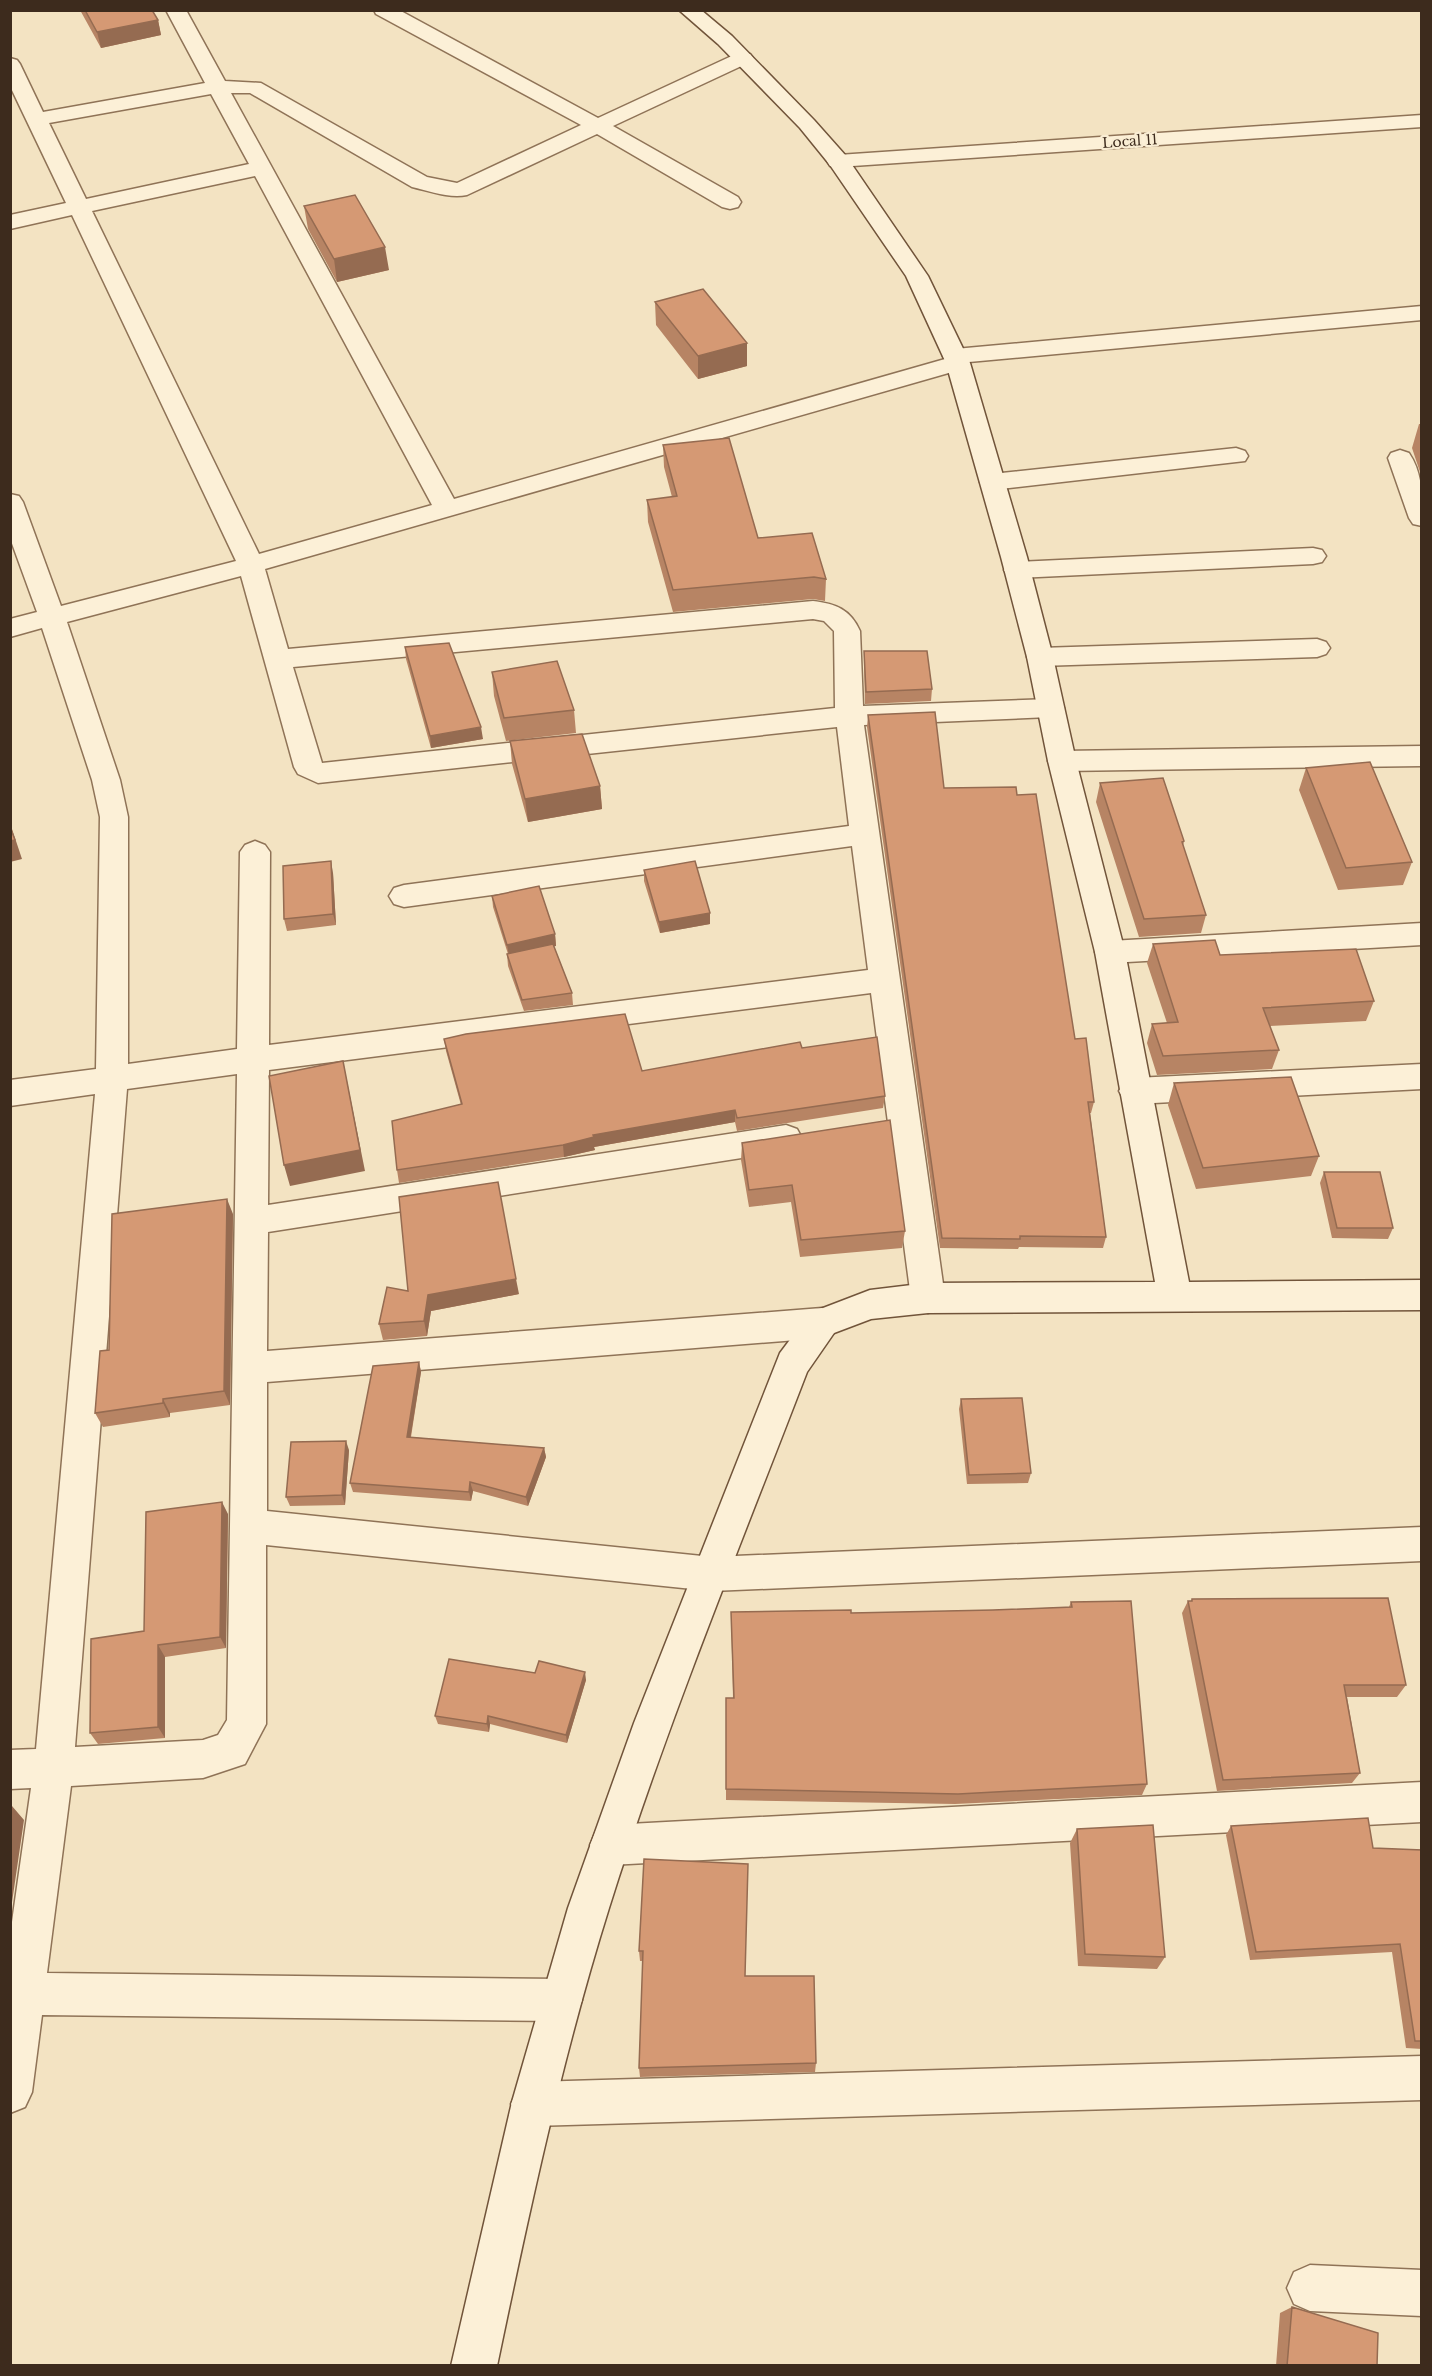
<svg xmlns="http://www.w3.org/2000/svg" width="1432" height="2376" viewBox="0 0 1432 2376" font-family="'Libre Baskerville',serif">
  <rect width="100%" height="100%" fill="#f3e3c2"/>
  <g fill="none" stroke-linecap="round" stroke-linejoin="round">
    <g stroke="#8f7357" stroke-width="3">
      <path id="street" d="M166,10H186L225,81L261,83L427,177L457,183L581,125L376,14L374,10H399L598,118L736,54H750L753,58L750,62L613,126L738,197L741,202L738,207L730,209L722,207L597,134L467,195C450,199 429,191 412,187L250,93H231L454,499L945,359L943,356L947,351L955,349L1422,306V320L969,362L966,368L265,569L288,649L813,601C836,604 850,609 860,631L863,706L1050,699L1060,701L1064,708L1060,715L1050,717L864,725L945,1298L940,1308L928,1313L916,1308L911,1298L871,993L269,1070L268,1205L786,1125L797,1129L802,1138L797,1147L786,1151L268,1232L267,1351L822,1308L834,1313L839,1323L834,1333L822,1338L267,1382V1511L712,1557L1422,1527V1561L712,1591L266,1545V1724L245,1764L203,1778L71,1786L47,1973L561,1979L576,1985L582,2000L576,2015L561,2021L42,2015L32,2092L25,2107L10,2113V1936L31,1788L10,1789V1750L36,1749L95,1094L10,1106V1080L96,1069L100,817L92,780L42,628L10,637V619L37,612L10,538V494L19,496L23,502L61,606L236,561L72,215L10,229V215L66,203L10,86V58L17,60L20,64L43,112L205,83ZM211,94L249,164L86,199L49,123ZM255,176L432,505L259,554L92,211ZM241,576L294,767L298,774L318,783L837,727L849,826L404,885L394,888L389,896L394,904L404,907L852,846L868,970L269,1045L270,852L265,845L255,841L245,845L240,852L237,1049L128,1064V817L120,780L67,622ZM813,619L824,621L834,631L835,708L322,763L293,667ZM237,1074L227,1720L218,1735L203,1740L75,1747L127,1089Z
        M1422,115V127L838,167L830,166L827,161L830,156L838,155Z
        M1236,448L1245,451L1248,456L1245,461L992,490L983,487L980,482L983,477L992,474Z
        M1400,450L1409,453C1424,475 1422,500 1422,526L1413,524L1409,518L1388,458L1391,453Z
        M1313,548L1322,550L1326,556L1322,562L1313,564L1017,578L1008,576L1004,570L1008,564L1017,562Z
        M1317,639L1326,642L1330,648L1326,654L1317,657L1040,666L1030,663L1027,657L1030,651L1040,648Z
        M1422,746V766L1062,771L1052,768L1048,761L1052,754L1062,751Z
        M1422,923V945L1110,963L1099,960L1095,952L1099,944L1110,941Z
        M1422,1064V1089L1135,1104L1124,1100L1119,1091L1124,1082L1135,1078Z
        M1422,1782V1822L610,1865L596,1859L590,1845L596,1831L610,1825Z
        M1422,2056V2100L533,2126L518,2119L511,2104L518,2089L533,2082Z
        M1310,2265L1422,2270V2316L1310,2311L1294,2304L1287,2288L1294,2272Z"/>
    </g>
    <g stroke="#71543a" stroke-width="3">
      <path id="secondary" d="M679,10H701L732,36L814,120L846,156L928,276L970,363L1027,557L1053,657L1076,761L1125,952L1189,1282L1422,1280V1310L928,1313L871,1319L834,1333L807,1372C739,1549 666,1726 609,1908C562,2058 529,2212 497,2366H451L512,2102L568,1908L634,1723L780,1353L810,1313L870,1290L928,1283L1155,1282L1095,952L1048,761L1027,657L1001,557L946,363L906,276L830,165L800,128L718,44Z"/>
    </g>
    <use href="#street" fill="#fcf0d7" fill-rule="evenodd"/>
    <use href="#secondary" fill="#fcf0d7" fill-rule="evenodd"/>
  </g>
  <path fill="#b78464" d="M80,10H152L158,20L161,35L101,48Z
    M304,206L389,270L337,282L308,229Z
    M655,302L747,343V366L698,379L656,325Z
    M1419,424H1422V478L1412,448Z
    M663,445L758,538L826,579L825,601L813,599L673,612L648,522L647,500L672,497L664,467Z
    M405,647L483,739L431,748L406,659Z
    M864,651L932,689L931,701L865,704L864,663Z
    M492,672L574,710L576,733L506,741L494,696Z
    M868,715L944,788L1017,795L1075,1039L1094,1102L1091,1113H1090L1106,1237L1103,1248L1019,1247L1018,1249L940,1248L867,727Z
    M510,741L600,786L602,809L528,822L512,764Z
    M1306,768L1412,862L1403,885L1338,890L1299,790Z
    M1100,783L1184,841L1183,846L1206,915L1201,933L1139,937L1096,802Z
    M644,870L710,913V924L660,933L644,881Z
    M333,873L336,925L287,931L284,919Z
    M492,896L555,934L556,946H554L572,993L573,1005L524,1011L508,966L507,954H508L493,907Z
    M1153,944L1220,955L1374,1001L1366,1021L1270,1026L1279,1050L1272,1069L1157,1075L1147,1043L1152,1024L1167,1023L1147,963Z
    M444,1039L642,1071L802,1048L885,1096L883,1108L737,1131L735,1122L594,1147L595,1150L564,1157L399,1183L397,1170L461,1105L446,1051Z
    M1174,1083L1319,1156L1311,1176L1196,1189L1168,1105Z
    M742,1143L905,1231L902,1248L800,1257L791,1202L749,1207L741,1160Z
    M1324,1172L1393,1228L1388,1239L1332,1238L1320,1183Z
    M233,1214L230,1405L170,1413V1417L103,1427L95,1413L109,1350Z
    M408,1291L519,1294L431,1311L427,1336L383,1340L379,1324Z
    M419,1362L421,1372L411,1437L544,1448L546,1457L528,1506L473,1491L471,1501L353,1492L350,1483Z
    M961,1399L1031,1473L1028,1483L967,1484L959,1409Z
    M349,1450L345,1505L290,1506L286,1497Z
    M228,1514L226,1648L165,1657V1738L98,1744L90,1733L144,1631Z
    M1192,1599L1406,1685L1397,1697H1347L1360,1773L1352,1783L1217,1791L1182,1613L1188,1601H1191Z
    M1071,1602L1147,1784L1142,1795L955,1804L726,1800V1698H733L731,1612L851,1613L993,1610L1069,1607Z
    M535,1673L586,1680L567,1743L490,1724L489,1732L438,1724L435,1716Z
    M1231,1826L1373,1848L1422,1850V2049L1406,2048L1392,1952L1250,1960L1226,1835Z
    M1077,1829L1165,1957L1157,1969L1078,1966L1070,1843Z
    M644,1859L745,1976L816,2063L815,2072L640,2077L639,2068L643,1961H640L639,1951Z
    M1292,2307L1377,2366H1276L1280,2313Z"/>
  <path fill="#956b51" d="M158,20L161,35L101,48L97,32Z
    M385,247L389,270L337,282L334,259Z
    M747,343V366L698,379V356Z
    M481,727L483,739L431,748L430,736Z
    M600,786L602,809L528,822L525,799Z
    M10,823L22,859L10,862Z
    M331,861L333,873L336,925L333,914Z
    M710,913V924L660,933L659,922Z
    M555,934L556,946L509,956L507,945Z
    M343,1061L365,1171L290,1186L284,1165Z
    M735,1110V1122L594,1147L595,1150L564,1157L563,1145L593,1135Z
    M227,1199L233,1214L230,1405L224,1391Z
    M516,1279L519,1294L431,1311L427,1336L424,1321L428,1295Z
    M419,1362L421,1372L409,1446L407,1437Z
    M163,1399L170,1413V1417L163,1403Z
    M346,1441L349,1450L345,1505L342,1495Z
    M544,1448L546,1457L528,1506L526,1497Z
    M470,1482L473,1491L471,1501L469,1492Z
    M222,1502L228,1514L226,1648L220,1637Z
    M158,1645L165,1657V1738L158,1727Z
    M585,1672L586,1680L567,1743L566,1735Z
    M488,1716L490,1724L489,1732L487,1724Z
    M12,1806L24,1820L10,1916V1815Z"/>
  <path fill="#d59974" stroke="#956b51" stroke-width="1.5" d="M85,10H152L158,20L97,32Z
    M355,195L385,247L334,259L304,206Z
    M703,289L747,343L698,356L655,302Z
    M729,438L758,538L812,533L826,579L814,577L673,590L647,500L677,496L663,445Z
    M449,643L481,727L430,736L405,647Z
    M864,651H927L932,689L866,692Z
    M557,661L574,710L504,718L492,672Z
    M935,712L944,788L1016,787L1017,795L1036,794L1075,1039L1086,1038L1094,1102H1088L1106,1237L1020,1236V1239L942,1238L868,715Z
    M582,734L600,786L525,799L510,741Z
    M1370,762L1412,862L1346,868L1306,768Z
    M1163,778L1184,841L1182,842L1206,915L1144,919L1100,783Z
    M10,827L15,840L10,841Z
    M331,861L333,914L284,919L283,866Z
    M695,861L710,913L659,922L644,870Z
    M539,886L555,934L507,945L492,896Z
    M1215,940L1220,955L1356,949L1374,1001L1263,1008L1279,1050L1163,1056L1152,1024L1178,1022L1153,944Z
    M553,944L572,993L522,1000L507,954Z
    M625,1014L642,1071L800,1042L802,1048L877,1037L885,1096L737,1118L735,1110L593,1135L594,1137L563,1145L397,1170L392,1121L462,1104L444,1039L466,1034Z
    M343,1061L360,1150L284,1165L269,1076Z
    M1291,1077L1319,1156L1203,1168L1174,1083Z
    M890,1120L905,1231L801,1240L792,1185L749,1190L742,1143Z
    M1324,1172H1380L1393,1228H1337Z
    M498,1182L516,1279L428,1295L424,1321L379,1324L387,1287L408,1291L399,1197Z
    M227,1199L224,1391L163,1399V1403L95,1413L100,1351L109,1350L112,1214Z
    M419,1362L407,1437L544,1448L526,1497L470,1482L469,1492L350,1483L373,1366Z
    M1022,1398L1031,1473L969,1475L961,1399Z
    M346,1441L342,1495L286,1497L291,1442Z
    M222,1502L220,1637L158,1645V1727L90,1733L91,1639L144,1631L146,1512Z
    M1388,1598L1406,1685H1344L1360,1773L1223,1780L1188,1601H1192V1599Z
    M1131,1601L1147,1784L958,1794L726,1789V1698H734L731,1612L851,1610V1613L993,1610L1072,1607L1071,1602Z
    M449,1659L535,1673L539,1661L585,1672L566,1735L488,1716L487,1724L435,1716Z
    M1368,1818L1373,1848L1422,1850V2041H1415L1400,1944L1256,1952L1231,1826Z
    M1153,1825L1165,1957L1085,1954L1077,1829Z
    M644,1859L748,1864L745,1976H814L816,2063L639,2068L643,1951H639Z
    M1292,2307L1378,2333L1377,2366H1287Z"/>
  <g text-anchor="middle" stroke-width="4.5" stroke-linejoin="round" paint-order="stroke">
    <g font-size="14" fill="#3d2b1d" stroke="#f9edd3">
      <text transform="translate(1130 141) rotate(-4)" y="5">Local 11</text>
    </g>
  </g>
  <rect width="1432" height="2376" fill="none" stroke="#3d2b1d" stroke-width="24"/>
</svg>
